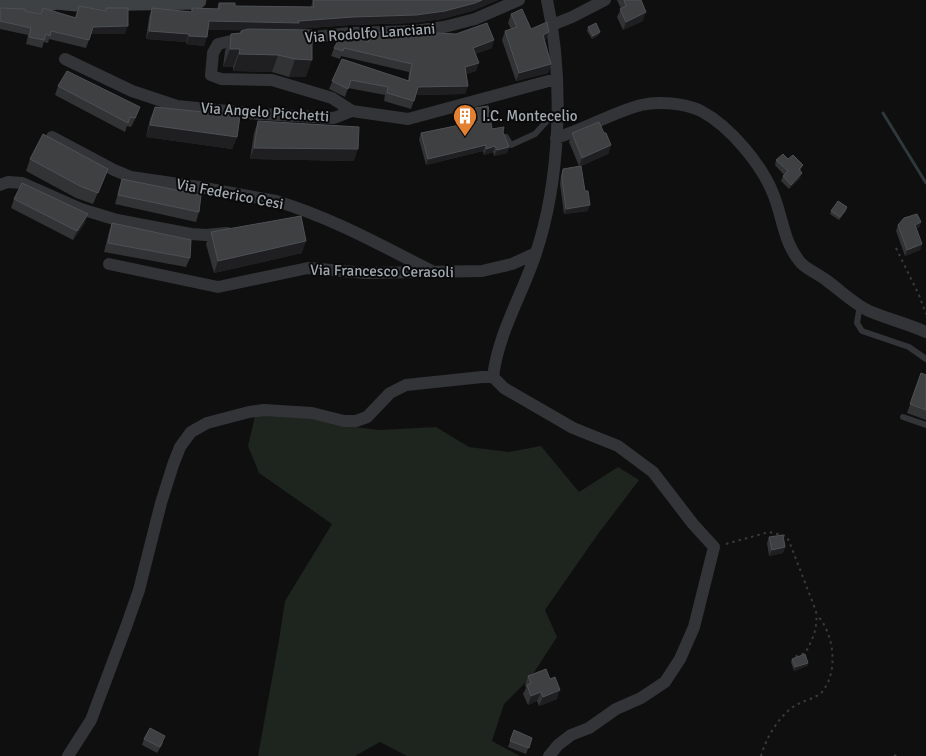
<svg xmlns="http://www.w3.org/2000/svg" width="926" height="756" viewBox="0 0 926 756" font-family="Signika,sans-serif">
  <rect width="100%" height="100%" fill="#0f0f10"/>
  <path fill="#1e241e" d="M255,416H301L339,425L379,430L436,427L469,447L509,452L541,446L579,492L618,467L639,480L598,534L545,610L557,637L531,677L504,704L492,741L520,756H407L380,742L355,756H258L279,640L285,601L332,524L259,473L248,446Z"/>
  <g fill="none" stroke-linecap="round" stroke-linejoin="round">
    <path stroke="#2e393c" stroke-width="3" d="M883,113L926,183"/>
    <path stroke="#383b3d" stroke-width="2" stroke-dasharray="2.5 4" stroke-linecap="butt" d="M896,248L919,295L926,314
      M726,544L769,532L786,536L789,541L816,611C818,627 813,640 805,653L792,658
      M761,756C766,738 780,713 798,704C806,700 816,698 822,692C839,671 834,635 818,616
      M894,756L899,754"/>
    <path stroke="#323437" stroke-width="6" d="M506,137L511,145L535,134L547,121L556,118
      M860,305L857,323L862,331L909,347L926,359
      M903,417L926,425"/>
    <path stroke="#323437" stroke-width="12" d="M552,25L572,17L605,0
      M244,38L218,44L213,53L211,75L221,79L272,80L332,98L352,111
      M296,39L350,33L414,31L444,27L475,19L519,0
      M65,59L132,91L177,106L259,114L334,118L352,111L408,119L556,79
      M52,137L114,170L131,177L199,187L276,201C330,217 380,245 430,270
      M556,138C586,129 611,113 641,105C659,101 685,103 701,111C730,126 763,166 774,196C783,219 784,244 801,263C808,270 818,274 826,280C840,290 854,304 869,311C888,319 908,324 926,332
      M0,185L8,182L22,183L81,209L117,220L191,234L206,235L227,233
      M109,264L218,287L308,268L366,273L482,271L512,264L536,253
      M493,377C498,334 521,297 535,256C561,180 564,78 547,0
      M68,756L91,720L126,627L139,590L161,503L173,465L180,447L191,432L207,423L249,412L264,410L312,413L344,421H356L367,417L390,393L406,385L482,377H493L504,388L573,428L618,446L653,472L693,524L714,547L694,627L680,659L665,682L641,698L616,709L589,728L571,735L558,745L549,756"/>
    <path stroke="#3e4144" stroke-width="19" d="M56,0L76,2L197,0
      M0,5L29,6L57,0"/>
  </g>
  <path fill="#323335" d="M313,0H498L472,11L442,19L413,23L350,25L296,29L306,77H289L272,72L233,71V67H223L225,51L231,34L240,33L241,31L243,30H208L204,46L186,44V42L146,39L149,17L152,8L191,12L192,8L217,9L219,3L235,6L311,7Z
    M617,0H641L643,21L623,30L617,17L621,9Z
    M79,6L105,10L106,8L125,34H91L86,48L49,39L48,43L44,42L42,48L26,44L28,35L0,29V8L75,17Z
    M511,14L531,29L545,41L551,64L548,73L516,81L502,40L505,31L511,29L508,23Z
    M588,27L599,35L592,39L587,31Z
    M370,33L435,36L436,33L492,48L475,54L476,71L466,74L468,86L465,94L416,95L411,109L384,101L385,95L348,88L345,97L329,89L342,59L408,81L409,72L341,56L340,59L331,56L334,48L367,41Z
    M58,86L137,116L131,127L127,126L125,132L55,95Z
    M155,107L237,137L232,149L146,137L150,119Z
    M475,108L492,129L503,132L509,147L507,153L494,156L493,152L484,155L483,151L426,165L419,139L421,133L476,121L473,115Z
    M258,121L354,161L250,159L254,133Z
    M572,133H604L611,145L608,154L581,166L588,211L564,214L560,184L561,175L563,169L579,166L569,142Z
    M30,159L108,169L93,204L76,198L26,171Z
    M788,159L803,165L800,171V178L789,189L781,181L783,176L784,175L775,165L776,160Z
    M122,179L199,212L196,222L115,204Z
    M14,199L85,223L73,240L11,208Z
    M847,207L846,211L839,220L830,214L831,211Z
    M921,222L919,227L916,229L922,244L920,250L905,256L896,231L898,225Z
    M112,223L190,258L186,267L104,252L109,232Z
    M211,232L302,253L214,273L206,244Z
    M921,373L926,375V420L907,413Z
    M769,537L785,547L783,553L769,556L767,543Z
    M792,659L808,663L807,666L794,671L791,662Z
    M528,676L557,699L539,706L537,701L528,705L523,694L526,688L525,685Z
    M514,730L532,738L526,754L508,747Z
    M144,739L163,743L157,753L142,745Z"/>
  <path fill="#1f1f21" d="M482,0H498L472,11L442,19L413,23L350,25L296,29V31L206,30L209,21H299Z
    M646,12L643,21L623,30L626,22Z
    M128,26L125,34H90L93,27Z
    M149,31L189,34L186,42L146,39Z
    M549,32L545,41L539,43L543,35Z
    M600,32L599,35L592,39L593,36Z
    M189,36L207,37L204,46L186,44Z
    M494,40L492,48L470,56L473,48Z
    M230,49H240L233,67H223Z
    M239,54L278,55L272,72L233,71Z
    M295,59L312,60L306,77H289Z
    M479,63L476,71L462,75L465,67Z
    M551,64L548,73L516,81L519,73Z
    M468,86L465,94L415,95L418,87Z
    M140,107L137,116L131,127L135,118Z
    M150,125L237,137L232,149L146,137Z
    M486,145L483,151L426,165L428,159Z
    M611,145L608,154L579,167L582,158Z
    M495,146L493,152L484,155L486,149Z
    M509,147L507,153L494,156L497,150Z
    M254,148L358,149L354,161L250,159Z
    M802,173L800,178L789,189L791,185Z
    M590,205L588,211L564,214L566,209Z
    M88,214L85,223L73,240L77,231Z
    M921,222L919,227L913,231L915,225Z
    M306,241L302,253L214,273L218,261Z
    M922,244L920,250L905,256L907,250Z
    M785,547L783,553L769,556L772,550Z
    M808,663L807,666L794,671L795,667Z
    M560,690L557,699L539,706L543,697Z
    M541,692L537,701L528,705L531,696Z"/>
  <path fill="#3e4042" stroke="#4e5054" d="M313,0H482L475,3L445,11L416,15L353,17L299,21V23L209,21L207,37L189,36V34L149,31L152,8L192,12V8L219,9V3H235V6L314,7Z
    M624,0H641L646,12L626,22L620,9L626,6Z
    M79,6L106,11V8H128V26L93,27L89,40L51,31L50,36L46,34L44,40L29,37L31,28L0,21V8L25,9V11L41,14L43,8L76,18Z
    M522,9L531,29L547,22L549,32L543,35L551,64L519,73L505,31L517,27L511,14Z
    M487,23L494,40L473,48L479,63L465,67L468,86L418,87L414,101L387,93L388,87L351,80L348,89L332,81L342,59L409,81L412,64L344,48L343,51L334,48L341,35L348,34L368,42L370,33L415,31L436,36V33L456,34Z
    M596,23L600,32L593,36L588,27Z
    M248,29L312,30V60L295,59L278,55L239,54L240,49H230L231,34L241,33V31Z
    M67,71L140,107L135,118L130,117L128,123L58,86Z
    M488,106L492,129L504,127L503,132L509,147L497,150L495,146L486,149V145L428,159L421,133L480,121L475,108Z
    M155,107L240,116L237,137L150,125Z
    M258,121L359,127L358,149L254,148Z
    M599,122L604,133H606L611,145L582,158L572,133Z
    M43,134L108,169L98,193L80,186L30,159Z
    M783,154L788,159L793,155L803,165L799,169L802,173L791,185L783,176L788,171L776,160Z
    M581,166L585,191H588L590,205L566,209L562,179L563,169Z
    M122,179L201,195L199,212L118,195Z
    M22,183L88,214L77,231L14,199Z
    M838,201L847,207L840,217L831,211Z
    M917,214L921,222L915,225L922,244L907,250L898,225L904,218Z
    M301,216L306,241L218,261L211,232Z
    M112,223L191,240L190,258L108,243Z
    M921,373L926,375V410L910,404Z
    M783,535L785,547L772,550L769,537Z
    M805,654L808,663L795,667L792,659Z
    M546,669L550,679L555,677L560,690L543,697L541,692L531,696L527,685L531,683L528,676Z
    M150,728L165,736L160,747L144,739Z
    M514,730L532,738L529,748L510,741Z"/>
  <defs>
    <g id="building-pin" transform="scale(1.25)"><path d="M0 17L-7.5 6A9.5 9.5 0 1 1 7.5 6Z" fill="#e28034" stroke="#0a0a0b"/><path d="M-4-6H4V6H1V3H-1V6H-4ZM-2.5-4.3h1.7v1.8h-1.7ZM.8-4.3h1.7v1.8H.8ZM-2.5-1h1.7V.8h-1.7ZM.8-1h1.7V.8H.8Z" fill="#fff"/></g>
  </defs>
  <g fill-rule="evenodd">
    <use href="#building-pin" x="465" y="116"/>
  </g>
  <g text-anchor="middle" stroke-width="4" stroke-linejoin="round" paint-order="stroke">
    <g font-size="15" fill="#a1a9b0" stroke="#0a0a0b">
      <text transform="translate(370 33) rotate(-4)" y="5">Via Rodolfo Lanciani</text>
      <text transform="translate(265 112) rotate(4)" y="5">Via Angelo Picchetti</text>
      <text transform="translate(230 194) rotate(11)" y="5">Via Federico Cesi</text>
      <text transform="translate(382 271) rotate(1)" y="5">Via Francesco Cerasoli</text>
    </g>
    <g font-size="15" fill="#a1a9b0" stroke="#0a0a0b" text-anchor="start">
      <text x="482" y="121">I.C. Montecelio</text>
    </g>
  </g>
</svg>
